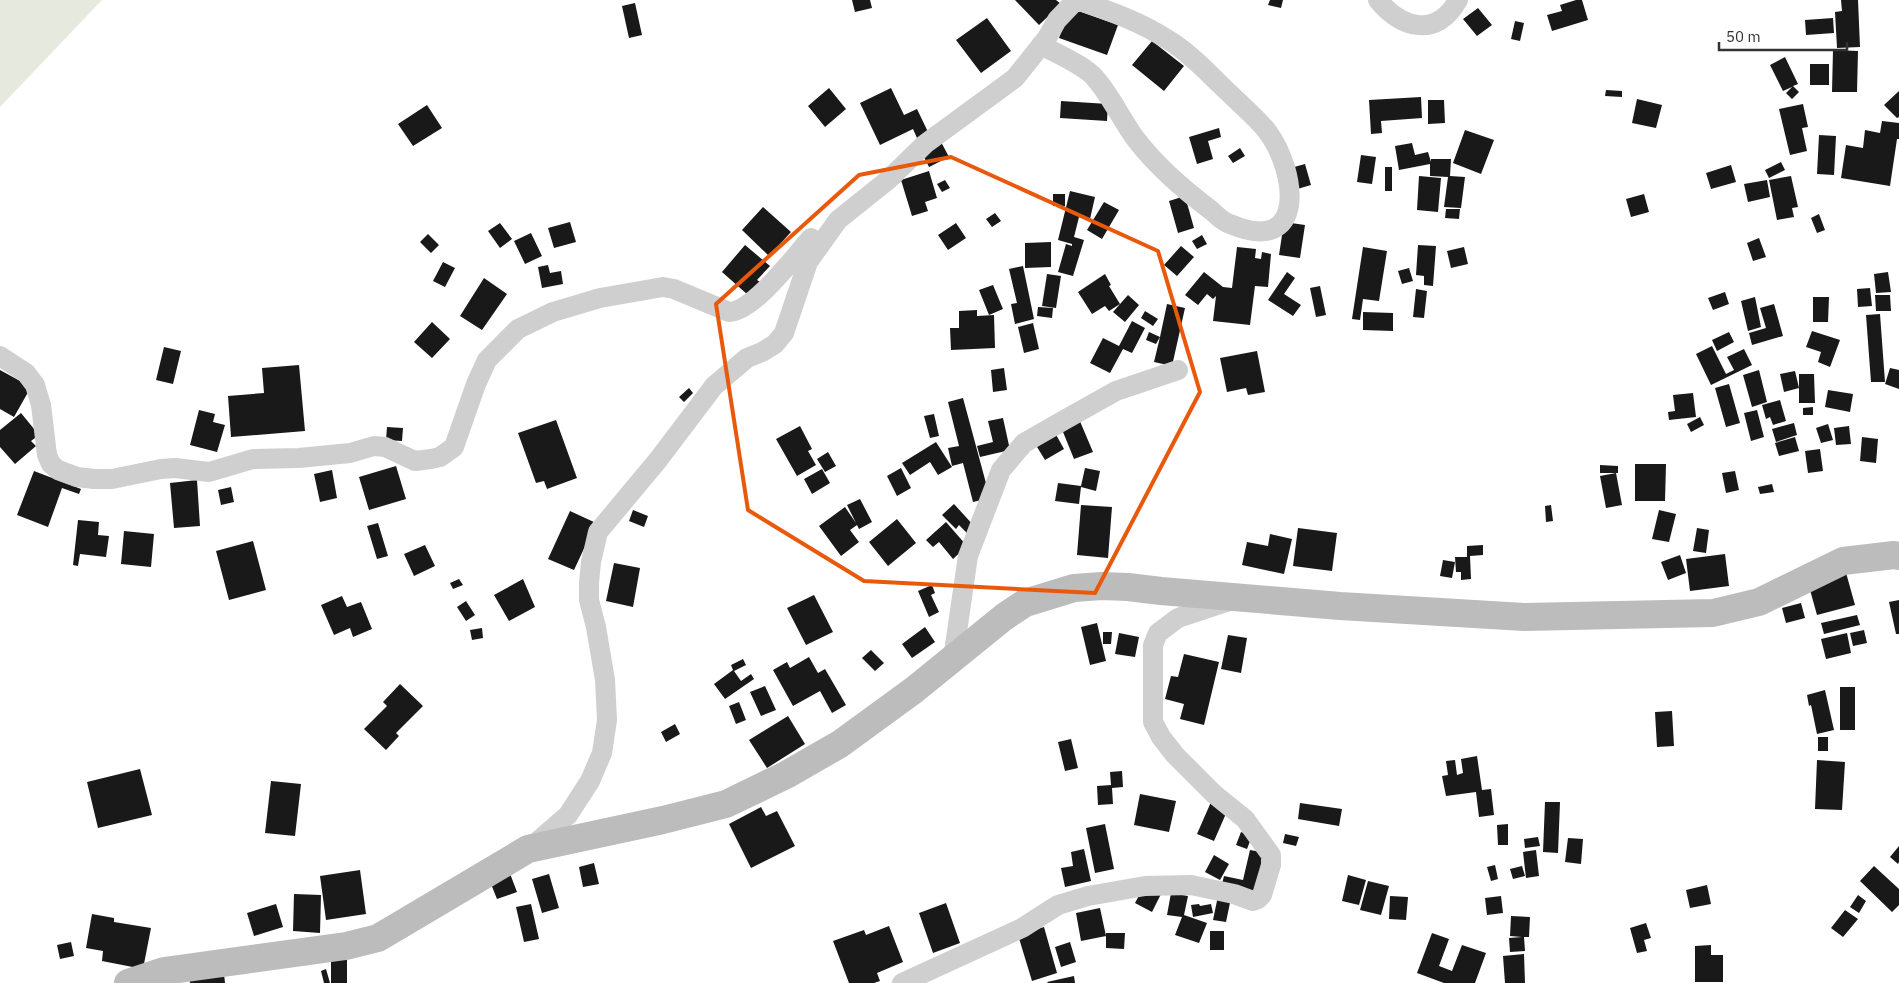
<svg xmlns="http://www.w3.org/2000/svg" width="1899" height="983" viewBox="0 0 1899 983" font-family="'IBM Plex Sans',sans-serif">
  <rect width="100%" height="100%" fill="#fff"/>
  <path fill="#e6eade" d="M0,0H102L0,107Z"/>
  <path fill="#191919" d="M852,0H870L872,8L855,12Z
    M1015,0H1056L1061,4L1039,25Z
    M1270,0H1283L1281,8L1268,5Z
    M1576,0H1582L1588,20L1552,31L1547,15L1562,11L1560,5Z
    M1841,0H1858L1860,47L1837,48L1835,12L1842,11Z
    M635,3L642,35L629,38L622,6Z
    M1070,8L1118,25L1107,55L1059,38Z
    M1478,8L1492,25L1477,36L1463,19Z
    M987,18L1011,51L981,73L956,40Z
    M1833,18L1834,33L1806,35L1805,20Z
    M1515,21L1524,23L1520,41L1511,39Z
    M1152,41L1184,66L1164,91L1132,65Z
    M1833,50L1858,51L1857,92H1832Z
    M1785,57L1798,84L1793,86L1799,92L1792,99L1786,93L1792,87L1783,91L1770,65Z
    M1810,64H1829V85H1810Z
    M829,88L846,109L825,127L808,106Z
    M891,88L904,115L917,109L928,132L917,138L913,129L880,145L860,103Z
    M1606,90L1622,91V97L1605,96Z
    M1899,91V117L1897,118L1884,105Z
    M1421,97L1422,118L1381,121L1382,133L1371,134L1369,100Z
    M1637,99L1662,105L1656,128L1632,123Z
    M1428,100H1444L1445,123L1428,124Z
    M1061,101L1108,104L1107,121L1060,118Z
    M1803,104L1808,127L1802,128L1807,151L1790,155L1779,109Z
    M427,105L442,128L413,146L398,124Z
    M1882,121L1899,123V139H1897L1890,186L1841,178L1846,145L1863,148L1865,130L1880,133Z
    M1219,128L1221,137L1208,141L1213,159L1197,164L1189,137Z
    M1465,130L1494,140L1481,174L1453,163Z
    M1819,135L1836,136L1834,175L1817,174Z
    M940,140L949,157L929,167L920,149Z
    M1412,143L1415,155L1428,152L1431,162V159H1451L1450,176L1465,177L1461,208L1444,207L1448,177L1430,176V164L1399,170L1395,146Z
    M1240,148L1245,156L1233,163L1228,156Z
    M1361,155L1376,157L1372,184L1357,182Z
    M1781,162L1785,170L1769,178L1765,170Z
    M1305,164L1311,185L1294,190L1287,169Z
    M1731,165L1736,182L1711,189L1706,173Z
    M1385,167H1392V191H1385Z
    M929,171L937,198L925,202L928,211L912,216L901,180Z
    M1419,176L1441,178L1438,212L1417,210Z
    M1791,176L1798,207L1792,208L1794,217L1777,220L1769,180Z
    M945,180L950,188L942,192L937,184Z
    M1767,180L1770,197L1748,202L1744,184Z
    M1070,191L1095,197L1090,219L1079,217L1074,237L1084,240L1073,276L1058,272L1066,244L1072,246V244L1058,240Z
    M1053,194H1065V206H1053Z
    M1644,194L1649,212L1631,217L1626,199Z
    M1185,196L1194,228L1178,233L1169,201Z
    M1104,202L1119,210L1102,239L1087,230Z
    M763,207L791,232L769,256L742,230Z
    M1446,209H1460L1459,219L1445,218Z
    M995,213L1001,221L992,227L986,219Z
    M1819,214L1825,230L1817,233L1811,218Z
    M570,222L576,242L554,248L548,228Z
    M1284,222L1305,225L1300,258L1279,255Z
    M500,223L512,239L500,248L488,231Z
    M956,223L966,238L948,250L938,235Z
    M531,233L542,256L525,264L514,241Z
    M428,234L439,245L431,253L420,242Z
    M1202,235L1207,244L1197,249L1192,241Z
    M1759,238L1766,257L1753,261L1747,243Z
    M1051,242V267L1025,268V243Z
    M745,245L770,266L757,280L760,282L748,295L722,272Z
    M1418,245L1436,246L1433,286L1424,285V276L1416,275Z
    M1181,246L1194,257L1177,276L1164,265Z
    M1237,247L1256,249L1255,258L1261,259L1262,252L1271,254L1268,287L1255,286L1250,325L1213,321L1216,296L1213,299L1207,294L1198,305L1185,295L1204,272L1223,287L1232,288Z
    M1363,247L1387,251L1379,301L1363,299L1360,320L1352,319Z
    M1464,247L1468,264L1451,268L1447,251Z
    M443,262L455,268L445,287L433,281Z
    M548,265L550,273L561,271L563,284L542,288L538,267Z
    M1023,266L1034,319L1015,324L1011,304L1017,303L1009,269Z
    M1409,268L1413,281L1402,284L1398,271Z
    M1287,272L1295,278L1284,294L1301,305L1293,316L1268,300Z
    M1888,272L1891,292L1876,293L1874,274Z
    M1047,274L1061,276L1056,308L1042,306Z
    M1105,274L1111,285L1109,286L1120,304L1109,311L1105,306L1092,314L1078,292Z
    M484,278L507,294L482,330L460,316Z
    M993,285L1003,309L989,315L979,290Z
    M1320,286L1326,315L1316,317L1310,288Z
    M1870,288L1872,306L1858,307L1857,289Z
    M1416,289L1427,291L1424,318L1413,317Z
    M1725,292L1729,304L1713,310L1708,298Z
    M1128,295L1139,305L1125,322L1113,312Z
    M1875,295H1890L1891,311H1876Z
    M1755,297L1761,327L1748,331L1741,301Z
    M1813,297H1829L1828,322H1813Z
    M1167,304L1185,308L1172,366L1154,362L1160,337L1156,344L1146,340L1149,332L1160,337Z
    M1774,304L1783,336L1752,345L1749,333L1766,328L1760,308Z
    M1038,307L1053,308L1052,318L1037,316Z
    M977,310V316L994,315L995,348L951,350L950,328H959V311Z
    M1145,311L1158,319L1153,326L1141,318Z
    M1363,312L1393,313V331L1363,330Z
    M1880,314L1885,382H1871L1866,315Z
    M1132,321L1145,328L1132,353L1123,349L1110,373L1090,363L1103,338L1119,346Z
    M432,322L450,339L432,358L414,342Z
    M1033,323L1039,349L1024,353L1018,327Z
    M1812,331L1840,340L1830,367L1818,362L1821,352L1806,347Z
    M1729,332L1734,342L1717,351L1712,340Z
    M1712,346L1726,374L1734,370L1727,357L1744,349L1752,365L1711,385L1696,354Z
    M164,347L181,351L173,384L156,380Z
    M1257,351L1265,392L1248,395L1246,388L1227,392L1220,358Z
    M299,365L305,431L231,437L228,396L264,393L262,368Z
    M1004,368L1007,390L993,392L991,370Z
    M1890,368L1899,370V389L1885,384Z
    M0,370L31,387L14,417L0,409Z
    M1759,370L1767,402L1752,407L1743,375Z
    M1795,371L1799,388L1784,392L1780,374Z
    M1799,374H1814L1815,403H1799Z
    M1729,384L1740,423L1726,427L1715,388Z
    M689,388L693,393L684,402L679,397Z
    M1828,390L1853,394L1850,412L1825,407Z
    M1693,393L1696,417L1669,420L1668,412L1675,411L1673,395Z
    M963,398L990,498L973,502L963,463L952,466L948,448L959,446L948,402Z
    M1780,400L1786,421L1773,425L1770,417L1766,419L1762,405Z
    M1813,407V415H1803V408Z
    M199,410L215,414L213,422L225,425L217,452L190,445Z
    M1757,410L1764,437L1751,441L1744,413Z
    M21,413L39,435L31,441L36,446L15,464L0,447V430Z
    M934,414L939,436L930,438L924,416Z
    M1700,417L1704,425L1691,432L1687,424Z
    M1003,418L1010,450L980,457L977,446L993,442L988,421Z
    M1079,419L1093,452L1074,459L1061,427Z
    M556,420L577,478L547,489L544,481L536,483L518,433Z
    M1794,423L1797,435L1776,442L1772,429Z
    M1828,424L1833,440L1821,443L1816,428Z
    M800,426L812,449L808,451L816,465L797,476L776,439Z
    M1849,426L1851,444L1836,445L1834,428Z
    M387,427L403,428L402,441L386,440Z
    M1054,431L1064,449L1045,460L1034,442Z
    M1795,437L1799,451L1779,456L1775,443Z
    M1862,437L1878,439L1876,463L1860,461Z
    M936,442L952,467L938,475L930,462L910,475L902,463Z
    M1820,449L1823,471L1808,473L1805,451Z
    M828,452L836,466L825,472L817,459Z
    M1635,464H1666L1665,501H1635Z
    M1600,465L1618,466V473H1616L1622,505L1606,508L1600,476L1616,473H1600Z
    M396,466L406,499L369,510L359,477Z
    M901,468L911,488L897,496L887,476Z
    M1085,468L1100,471L1096,491L1081,487L1079,504L1055,501L1058,483L1081,486Z
    M822,469L830,483L812,494L804,479Z
    M332,470L337,498L320,502L314,474Z
    M34,471L81,489L79,494L62,488L48,527L17,515Z
    M1735,471L1739,490L1726,493L1722,473Z
    M197,480L200,526L174,528L170,483Z
    M1772,484L1774,492L1760,494L1758,487Z
    M231,487L234,502L221,505L218,490Z
    M860,499L872,522L859,529L857,525L850,530L859,542L841,556L819,526L845,507L856,523L847,505Z
    M954,504L975,527L968,534L959,525L956,529L942,515Z
    M1081,505L1112,507L1108,558L1077,555Z
    M1551,505L1553,521L1546,522L1545,506Z
    M633,510L648,516L644,527L629,521Z
    M1659,510L1676,514L1669,542L1652,539Z
    M570,511L596,523L574,570L548,559Z
    M897,519L916,543L888,566L869,542Z
    M78,520L99,522L98,535L109,536L106,557L80,554L78,566L73,565Z
    M946,522L967,546L953,559L939,542L933,547L926,540Z
    M378,523L388,556L377,559L367,526Z
    M1298,528L1337,533L1332,571L1293,566Z
    M1697,528L1709,530L1706,553L1693,551Z
    M124,531L154,534L151,567L121,564Z
    M1270,534L1292,539L1284,574L1242,565L1247,542L1268,546Z
    M253,541L266,590L229,600L216,551Z
    M425,545L435,566L414,576L404,554Z
    M1483,545V555L1470,556L1471,579L1461,580V572H1456L1455,557H1467V546Z
    M1725,554L1729,586L1690,591L1686,559Z
    M1680,555L1686,573L1668,580L1661,562Z
    M1443,560L1455,562L1452,578L1440,576Z
    M614,563L640,568L633,607L606,601Z
    M1845,569L1855,605L1817,615L1807,579Z
    M459,579L463,585L453,589L450,583Z
    M523,579L535,607L509,621L494,595Z
    M932,585L935,593L931,595L939,612L929,617L918,591Z
    M814,595L833,632L806,645L787,608Z
    M342,596L347,607L361,602L372,629L353,637L350,628L334,635L321,605Z
    M1899,600V634H1896L1889,602Z
    M466,601L475,615L466,621L457,607Z
    M1801,603L1805,618L1786,623L1782,608Z
    M1857,615L1860,625L1824,634L1821,623Z
    M1097,623L1106,661L1090,665L1081,627Z
    M925,627L935,642L912,658L902,644Z
    M482,628L483,638L472,640L470,630Z
    M1864,630L1867,643L1853,646L1850,633Z
    M1103,632H1112L1111,644H1103Z
    M1119,633L1139,637L1135,657L1115,654Z
    M1847,633L1851,653L1826,659L1821,639Z
    M1228,635L1247,638L1241,673L1221,669Z
    M871,650L884,663L875,671L862,658Z
    M1184,654L1219,662L1204,725L1180,719L1184,704L1165,699L1171,676L1178,677Z
    M809,657L818,673L825,669L846,705L832,713L820,691L793,706L773,670L787,662L790,668Z
    M743,659L746,665L734,671L741,681L751,674L754,679L725,699L714,684L733,670L731,665Z
    M400,684L423,706L396,733L399,736L386,750L364,729L387,706L383,702Z
    M765,686L776,710L761,716L750,692Z
    M1840,687H1855V730H1840Z
    M1825,690L1834,730L1817,734L1811,705L1809,706L1807,695Z
    M739,702L746,720L736,724L729,706Z
    M1672,711L1674,746L1657,747L1655,712Z
    M788,716L805,744L767,768L749,740Z
    M675,724L680,734L666,742L661,732Z
    M1818,737H1828V751H1818Z
    M1071,739L1078,768L1065,771L1058,742Z
    M1477,756L1482,790L1491,789L1494,815L1479,817L1476,792L1446,796L1442,776L1448,775L1446,761L1455,760L1457,775L1463,773L1461,759Z
    M1817,760L1845,762L1842,810L1815,809Z
    M140,769L152,815L98,828L87,782Z
    M1122,771L1123,787L1112,788L1113,804L1098,805L1097,786L1111,785L1110,772Z
    M271,781L301,784L295,836L265,833Z
    M1140,794L1176,801L1169,832L1134,825Z
    M1211,802L1228,809L1214,841L1197,834Z
    M1545,802H1560L1558,853L1543,852Z
    M1300,803L1342,809L1339,826L1298,819Z
    M761,807L766,816L777,811L795,846L751,868L729,824Z
    M1105,824L1114,869L1095,873L1086,828Z
    M1508,824V845H1498L1497,825Z
    M1241,832L1252,836L1247,849L1236,845Z
    M1285,834L1299,837L1296,846L1283,843Z
    M1538,837L1540,846L1525,848L1524,839Z
    M1568,838L1583,839L1581,864L1565,862Z
    M1899,846V862L1898,864L1890,857Z
    M1084,849L1091,881L1065,887L1061,868L1073,866L1071,852Z
    M1250,850L1267,853L1258,892L1222,884L1224,876L1243,880Z
    M1536,850L1539,876L1526,878L1523,852Z
    M1214,855L1229,864L1220,880L1205,872Z
    M594,863L599,884L583,887L579,867Z
    M1495,865L1498,879L1491,881L1487,867Z
    M1522,866L1525,876L1513,879L1510,869Z
    M1874,866L1899,889V905L1892,912L1860,881Z
    M360,870L366,914L326,920L320,876Z
    M509,871L517,892L497,899L489,879Z
    M549,874L559,908L542,913L532,879Z
    M1348,875L1366,880L1359,905L1342,901Z
    M1368,881L1389,886L1381,915L1360,910Z
    M1707,885L1711,904L1690,908L1686,890Z
    M1144,886L1161,894L1152,912L1135,903Z
    M1171,893L1188,896L1184,915L1207,923L1199,943L1175,935L1182,917L1167,915Z
    M294,894L321,895L320,933L293,931Z
    M1858,895L1866,901L1859,913L1850,907Z
    M1218,896L1231,898L1226,922L1213,920Z
    M1390,896L1408,897L1406,920L1389,919Z
    M1501,896L1503,913L1487,915L1485,898Z
    M946,903L960,943L933,953L919,913Z
    M276,904L283,927L254,936L247,913Z
    M531,904L539,939L524,942L516,907Z
    M1199,904L1200,906L1211,904L1213,913L1193,917L1191,905Z
    M1100,908L1106,936L1081,941L1076,913Z
    M1845,910L1858,919L1843,937L1831,928Z
    M92,914L114,918V922L151,928L143,969L102,961L103,951L86,948Z
    M1511,916L1530,917L1529,937H1524L1525,951L1510,952L1509,938L1522,937L1510,936Z
    M1646,923L1651,938L1644,940L1647,951L1637,953L1630,928Z
    M889,926L903,962L877,973L880,981L874,983H849L833,941L864,930L866,935Z
    M1044,927L1057,973L1032,981L1018,935Z
    M1210,931H1224V950H1210Z
    M1106,933H1125L1124,949L1106,948Z
    M1432,933L1449,939L1439,966L1452,971L1462,945L1486,953L1475,983H1444L1417,973Z
    M71,942L74,956L60,959L57,945Z
    M1070,942L1076,962L1061,967L1055,947Z
    M1711,945V955H1723V982H1695V946Z
    M1524,954L1525,983H1505L1503,956Z
    M331,960H347V983H331Z
    M326,969L330,983H324L321,971Z
    M224,974L225,983H190L189,977Z
    M1074,976L1075,983H1048L1047,982Z"/>
  <g fill="none" stroke-linecap="round" stroke-linejoin="round">
    <path stroke="#cfcfcf" stroke-width="20" d="M1378,0C1402,29 1437,38 1458,0
      M1041,45C1057,54 1084,65 1095,78C1111,96 1121,119 1135,138C1156,166 1184,190 1212,211C1217,216 1223,222 1230,224C1308,257 1297,171 1267,131C1255,116 1240,104 1227,91C1209,74 1191,54 1170,41C1141,22 1110,11 1077,0
      M0,356L26,373L35,385L41,405L47,455L51,464L58,470L77,477L94,479H112L161,469L175,468L209,472L253,459L299,458L350,453L374,446L385,447L415,461L431,459L440,457L454,447L476,384L487,360L518,329L553,312L600,298L663,287L674,289L729,312C754,311 794,257 811,238
      M953,659L968,556L1001,470L1024,443L1066,419L1116,391L1178,370
      M530,848L568,815L590,781L602,753L607,720L605,680L596,627L589,600V583L591,562L598,532L658,460L714,386L747,358L762,352L775,344L784,333L808,262L838,220L888,180L925,144L1015,78L1047,38L1057,20L1076,0
      M902,983L1022,928L1058,905L1088,896L1145,886L1191,885L1234,894L1253,901L1258,899L1262,895L1271,865V855L1245,819L1214,794L1175,755L1161,737L1153,722V645L1158,633L1178,618L1232,600"/>
    <path stroke="#bcbcbc" stroke-width="28" d="M128,983L164,971L346,946L378,938L528,849L663,820L726,804L786,775L840,744L914,690L1004,617L1025,603L1074,588L1102,586L1128,587L1161,591L1340,606L1524,617L1713,613L1759,602L1843,561L1894,555L1899,556"/>
  </g>
  <path fill="none" stroke="#e8590c" stroke-width="4" stroke-linejoin="round" d="M951,157L1158,251L1200,392L1095,593L864,581L748,510L716,304L859,175Z"/>
  <path d="M1719 42v8h128v-8" fill="none" stroke="#323232" stroke-width="2.5"/>
  <text x="1726" y="42" font-size="15" fill="#323232" stroke="#ffffff" stroke-width="4" paint-order="stroke">50 m</text>
</svg>
